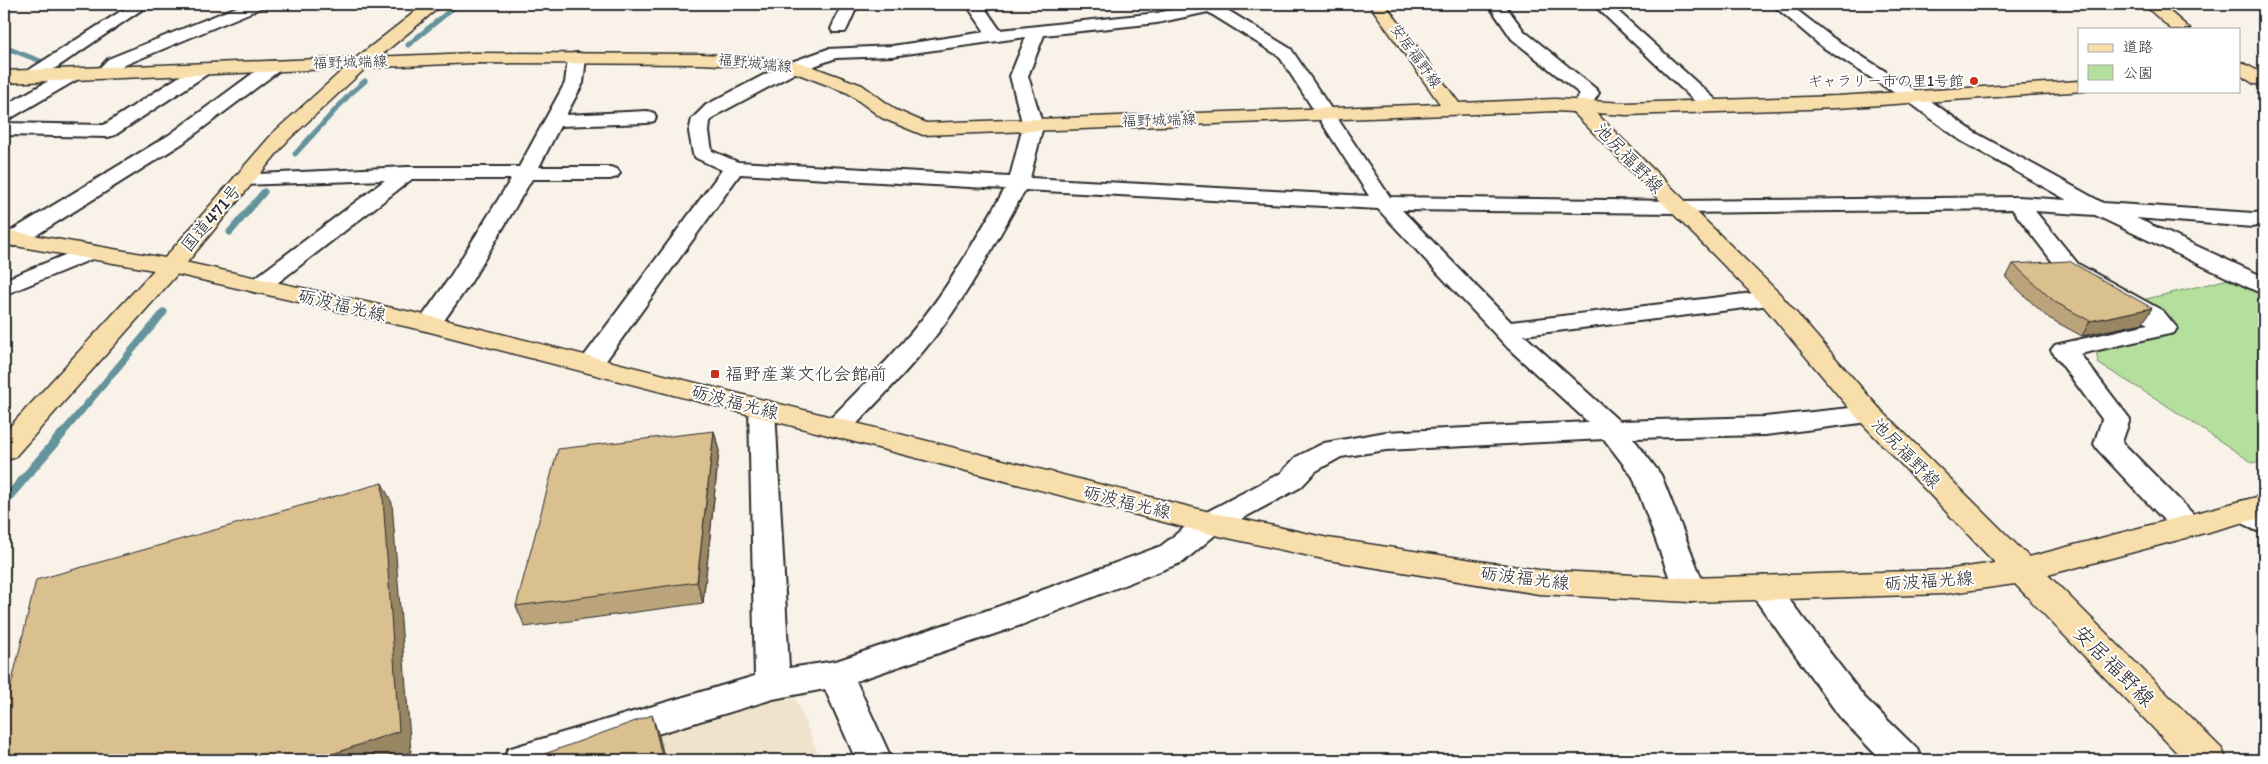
<svg xmlns="http://www.w3.org/2000/svg" width="2268" height="764" viewBox="0 0 2268 764" font-family="Itim,'Klee One',sans-serif">
  <rect width="100%" height="100%" fill="#f8f2e9"/>
  <filter id="ink" filterUnits="userSpaceOnUse"><feTurbulence type="fractalNoise" baseFrequency=".02" numOctaves="2"/><feDisplacementMap in="SourceGraphic" scale="10" xChannelSelector="R" yChannelSelector="G"/><feConvolveMatrix kernelMatrix="1 2 1 2 8 2 1 2 1" color-interpolation-filters="sRGB"/></filter>
  <g filter="url(#ink)">
    <path fill="#efe3ce" d="M789,683L821,760H575Z"/>
    <path fill="#b4df9c" stroke="#708564" d="M2233,278L2264,293V460L2253,463L2160,401L2099,364L2096,352L2174,331L2134,302Z"/>
    <g fill="none" stroke-linecap="round" stroke-linejoin="round">
      <path stroke="#63939b" stroke-width="5" d="M408,45L458,4
        M4,47L43,62
        M295,154L350,94L365,81"/>
      <path stroke="#63939b" stroke-width="7" d="M230,232L264,192
        M61,435L164,312"/>
      <path stroke="#63939b" stroke-width="9" d="M4,502L62,434"/>
      <g stroke="#2b2b2b" stroke-width="4">
        <path id="minor" d="M132,4H150L38,80H26L23,76L26,72Z
          M244,4H265L263,7L120,67L109,78H97L94,74L108,59Z
          M842,4H858L847,29L845,32H833L831,29Z
          M966,4H982L1000,30L1157,13L1198,4H1230L1224,8L1291,49L1390,197L1677,201L2018,197L2067,200L1960,140L1909,102L1821,46L1772,4H1789L1833,38L1921,94L1974,132L2103,203L2253,213L2264,212V224L2253,227L2136,218L2264,277V293L2256,291L2095,215L2035,211L2078,264L2163,311L2177,328L2174,333L2080,354L2130,419L2122,442L2198,519L2202,526L2198,533L2187,536L2176,533L2098,450L2094,444L2102,419L2051,350L2055,345L2148,324L2062,274L2012,209L1677,213L1402,210L1511,322L1770,291L1778,293L1782,298L1778,303L1770,305L1524,335L1619,421L1765,417L1869,406L1879,408L1883,414L1879,420L1869,422L1765,435L1633,438L1661,475L1706,590L1701,598L1690,602L1679,598L1674,590L1633,477L1604,439L1386,450L1341,457L1316,471L1301,487L1221,530L1183,562L1021,625L856,681L892,760H856L825,689L773,699L571,760H503L508,749L521,745L755,676L749,409L752,403L762,401L772,403L775,409L789,668L836,661L997,607L1161,546L1199,516L1281,473L1296,457L1324,443L1386,432L1588,422L1508,348L1378,209L1025,190C999,236 974,284 943,326C914,365 880,399 847,434L837,437L827,434L823,428L827,422C861,388 894,355 923,318C955,278 979,232 1005,189L740,174L600,369L591,372L582,369L578,364L582,359L722,170L696,158L693,154L689,132L692,119L706,105L783,65L828,49L892,46L985,32ZM1208,12L1279,56L1369,196L1030,178L1043,126L1028,76L1044,35L1157,23ZM1026,37L1010,76L1023,126L1010,177L738,162L712,151L709,132L710,121L720,113L795,73L836,58L892,56Z
          M1488,4H1504L1524,31L1596,89L1599,93L1587,112L1580,114L1573,112L1571,108L1580,94L1512,39Z
          M1593,4H1610L1717,101L1719,105L1717,109L1710,111L1703,109Z
          M577,53L583,54L586,58L583,83L566,115L647,111L654,113L656,117L654,121L647,123L560,126L539,167H610L617,169L620,173L617,177L610,179H532L471,282L438,329L429,331L420,329L417,324L448,280L511,179H412L267,291L259,293L251,291L247,286L251,281L385,180L244,185L237,183L234,179L237,175L407,167H519L565,83L568,58L571,54Z
          M274,61L280,62L283,66L280,70L183,143L22,244L14,246L6,244L4,240L6,234L169,135L268,62Z
          M203,64L209,65L212,69L209,73L115,135L108,137L4,135V123L104,125L197,65Z
          M72,70L78,71L81,75L78,79L11,118L4,120V106L66,71Z
          M89,245L97,247L100,252L97,257L4,295V280Z
          M2247,500L2258,503L2264,508V533C2251,530 2239,522 2232,510L2236,503Z
          M1763,576L1774,580L1864,697L1917,749L1922,760H1881L1840,717L1747,588L1752,580Z"/>
      </g>
      <g stroke="#2b2b2b" stroke-width="3">
        <path id="major" d="M1369,4H1385L1459,103L1555,99L1626,103L1837,96L2079,81V91H2085L1837,108L1626,115L1596,113L1779,293L1879,408L2029,557L2264,495V517L2048,575L2222,749L2227,760H2184L2015,584L1944,594L1690,602L1539,594L1328,560L1210,534L426,331L171,273L4,244V230L171,259L429,316L1210,512L1328,538L1539,570L1690,578L1944,570L1995,563L1859,420L1761,303L1573,112L1555,111L923,135L882,118L848,93L793,72L758,67L701,64L474,63L4,83V71L474,53L701,54L758,57L802,63L862,85L896,110L926,123L1440,104Z
          M2143,4H2161L2190,29H2171Z
          M2239,61L2264,74V85L2254,84L2239,74Z"/>
      </g>
      <g stroke="#2b2b2b" stroke-width="3">
        <path id="highway" d="M425,4H443L368,66L288,140L180,271L14,458L4,460V433L162,261L274,132L356,58Z"/>
      </g>
      <use href="#minor" fill="#fff" fill-rule="evenodd"/>
      <use href="#major" fill="#f8deab" fill-rule="evenodd"/>
      <use href="#highway" fill="#f8deab" fill-rule="evenodd"/>
    </g>
    <path fill="#bba47b" stroke="#2b2b2b" d="M2013,264L2143,323L2082,336L2047,317L2006,278Z
      M714,431L719,451L703,603L525,627L516,606Z"/>
    <path fill="#998664" stroke="#2b2b2b" d="M2152,308L2143,323L2082,336L2090,321Z
      M714,431L719,451L703,603L697,582Z
      M382,483L392,503L411,752L387,760H315Z
      M652,715L659,736L665,760H663Z"/>
    <path fill="#dabf8f" stroke="#2b2b2b" d="M2069,261L2152,308L2090,321L2055,302L2013,264Z
      M714,431L697,582L516,606L558,449Z
      M382,483L399,731L315,760H4V715L36,580Z
      M652,715L663,760H528Z"/>
  </g>
  <g fill="#c8321e" stroke="#fff" stroke-width="2">
    <circle cx="1974" cy="81" r="5"/>
    <rect x="710" y="369" width="10" height="10" rx="2.5"/>
  </g>
  <g text-anchor="middle" stroke-width="4" stroke-linejoin="round" paint-order="stroke">
    <g font-size="15" fill="#2b2b2b" stroke="#fff">
      <text transform="translate(1416 56) rotate(54)" y="5">安居福野線</text>
      <text transform="translate(350 62) rotate(-2)" y="5">福野城端線</text>
      <text transform="translate(755 63) rotate(6)" y="5">福野城端線</text>
      <text transform="translate(1159 120) rotate(-2)" y="5">福野城端線</text>
    </g>
    <g font-size="15" fill="#2b2b2b" stroke="#fff" text-anchor="end">
      <text x="1964" y="86">ギャラリー市の里1号館</text>
    </g>
    <g font-size="18" fill="#2b2b2b" stroke="#fff">
      <text transform="translate(1629 158) rotate(46)" y="6">池尻福野線</text>
      <text transform="translate(211 218) rotate(-50)" y="6">国道471号</text>
      <text transform="translate(342 305) rotate(13)" y="6">砺波福光線</text>
      <text transform="translate(735 402) rotate(15)" y="6">砺波福光線</text>
      <text transform="translate(1906 453) rotate(46)" y="6">池尻福野線</text>
      <text transform="translate(1127 502) rotate(14)" y="6">砺波福光線</text>
      <text transform="translate(1525 578) rotate(7)" y="6">砺波福光線</text>
      <text transform="translate(1929 581) rotate(-4)" y="6">砺波福光線</text>
    </g>
    <g font-size="18" fill="#2b2b2b" stroke="#fff" text-anchor="start">
      <text x="725" y="380">福野産業文化会館前</text>
    </g>
    <g font-size="21" fill="#2b2b2b" stroke="#fff">
      <text transform="translate(2114 666) rotate(45)" y="7">安居福野線</text>
    </g>
  </g>
  <rect width="2268" height="764" fill="none" stroke="#fff" stroke-width="20"/>
  <rect x="10" y="10" width="2248" height="744" fill="none" stroke="#2b2b2b" stroke-width="2" filter="url(#ink)"/>
  <rect x="2078" y="28" width="162" height="65" fill="#ffffff" stroke="#aaaaaa"/>
  <rect x="2088" y="44" width="25" height="8" fill="#f8deab" stroke="#aaaaaa"/>
  <text x="2123" y="52" font-size="15" fill="#2b2b2b">道路</text>
  <rect x="2088" y="65" width="25" height="15" fill="#b4df9c" stroke="#aaaaaa"/>
  <text x="2123" y="78" font-size="15" fill="#2b2b2b">公園</text>
</svg>
